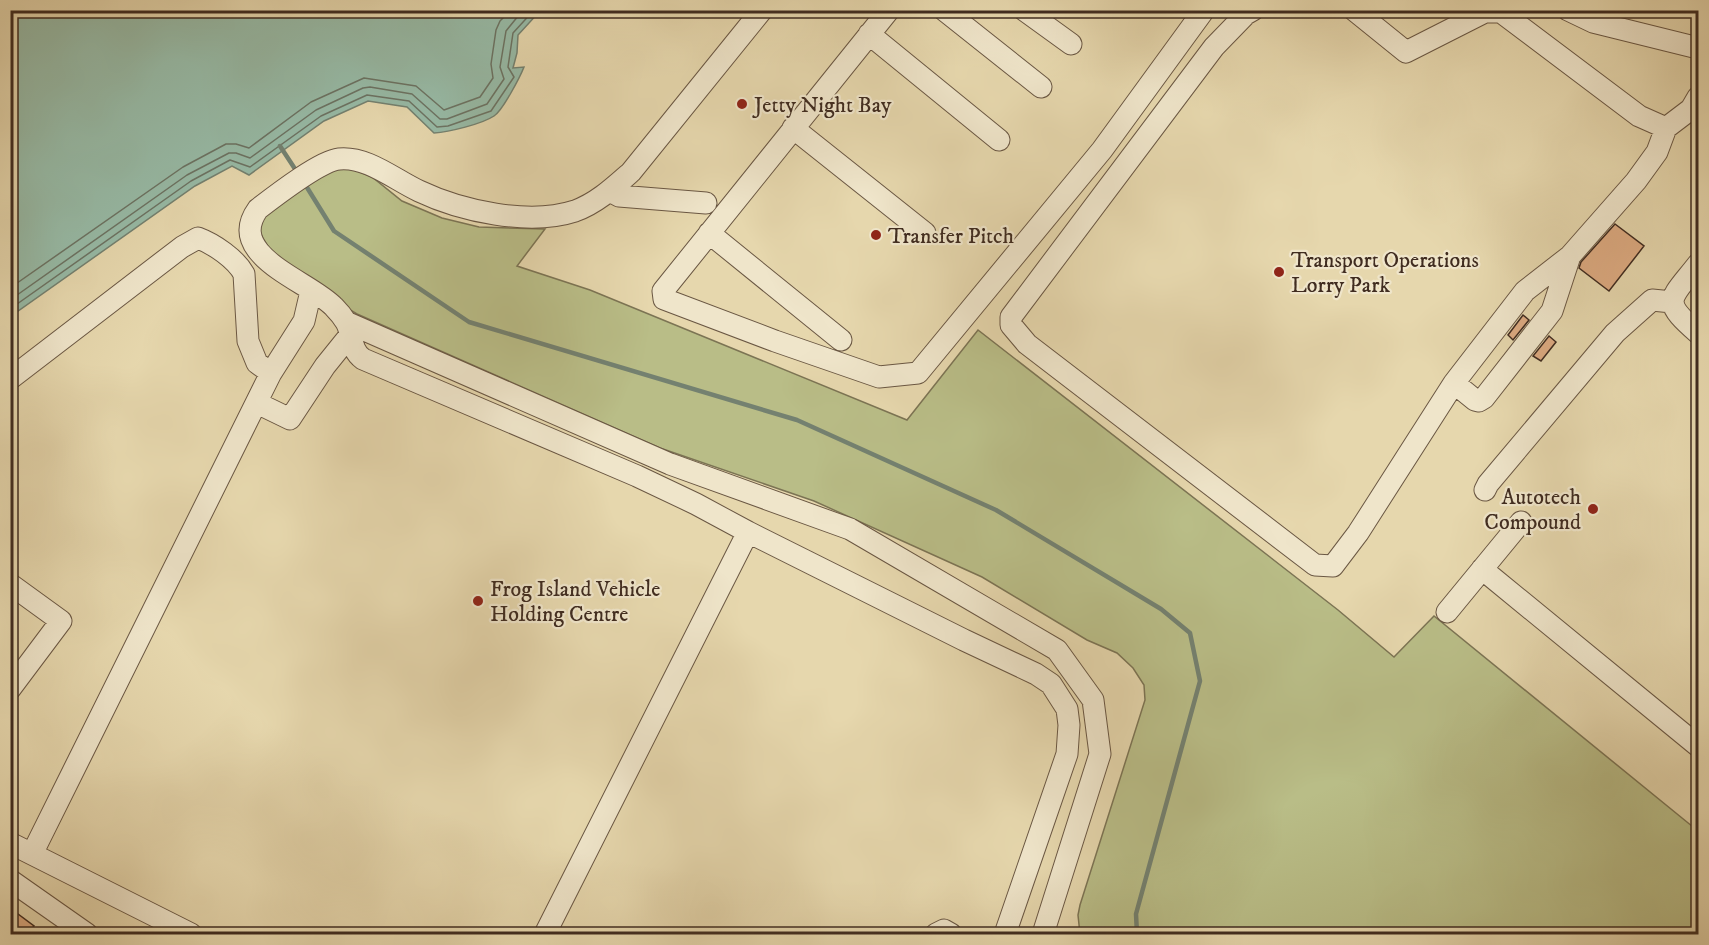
<svg xmlns="http://www.w3.org/2000/svg" width="1709" height="945" viewBox="0 0 1709 945" font-family="'IM FELL DW Pica',serif">
  <rect width="100%" height="100%" fill="#e6d7ad"/>
  <filter id="stains"><feTurbulence type="fractalNoise" baseFrequency=".00333" numOctaves="4"/><feColorMatrix values="0 0 0 0 .2 0 0 0 0 .09 0 0 0 0 .02 0 0 0 .5 -.17"/></filter>
  <radialGradient id="worn" r=".72"><stop offset=".6" stop-color="#630" stop-opacity="0"/><stop offset="1" stop-color="#630" stop-opacity=".3"/></radialGradient>
  <path fill="#b9bd87" stroke="#7c7454" stroke-width="1.5" d="M348,167L372,177L402,201L442,218L479,227L545,229L517,266L590,290L907,420L978,330L1338,610L1394,657L1434,616L1698,831V934H1080L1078,915L1080,905L1145,700L1144,685L1133,668L1117,653L1087,640L982,577L814,501L660,448L357,314L282,270L254,223L323,170Z"/>
  <path fill="#97baa6" stroke="#748170" stroke-width="1.5" d="M11,10H540V11L518,35L517,53L513,68L524,67C520,77 503,110 494,116C482,124 449,132 434,133L407,107L368,101L324,121L249,175L232,166L195,186L11,316Z"/>
  <g fill="none" stroke-linecap="round" stroke-linejoin="round">
    <path stroke="#6c7363" stroke-width="1.5" d="M10,288L183,167L226,144H236L249,148L311,102L364,78L416,86L444,110L480,97L493,78L491,64L496,30L500,21L511,10
      M10,300L187,175L229,153H236L250,158L316,110L363,88L370,87L412,94L440,119H447L487,104L504,79L500,67L506,31L523,10
      M10,309L191,181L230,160L250,167L321,116L367,95L409,101L437,127L448,126L491,111L514,77L508,67L513,33L534,10"/>
    <path stroke="#748170" stroke-width="4.5" d="M280,146L297,172
      M303,181L334,231L469,322L797,420L996,510L1161,609L1190,633L1200,681L1136,914L1137,934"/>
  </g>
  <path fill="#ddab82" stroke="#402c20" stroke-width="1.5" d="M1615,224L1644,246L1609,291L1579,268L1581,262Z
    M1523,315L1529,320L1513,340L1508,335Z
    M1549,336L1556,342L1541,361L1533,356Z
    M10,908L34,926L28,934H10Z"/>
  <g fill="none" stroke-linecap="round" stroke-linejoin="round">
    <g stroke="#6a5743" stroke-width="23">
      <path id="minor" d="M762,10L631,172C614,187 597,203 575,211C529,226 461,211 419,191C395,180 367,156 339,159C320,161 275,196 258,209C224,256 310,281 334,307C338,311 343,317 346,322C353,334 350,350 363,359L637,476L696,504L748,532L964,640L1036,674L1051,684L1067,709L1069,725L1067,754L1005,934
        M889,10L663,291L664,299L775,341L879,377L918,373L1102,150L1204,10
        M944,10L1041,87
        M1024,10L1071,44
        M1253,10L1246,14L1214,47L1011,317V325L1027,344L1315,565L1333,566L1358,533L1454,383L1525,291L1570,256L1636,181L1657,152L1666,128
        M1354,10L1406,52L1485,12H1501L1639,116L1666,128L1691,109L1698,97
        M1568,10L1593,22L1698,48
        M869,34L999,140
        M793,128L925,233
        M610,191L619,196L706,203
        M709,233L841,340
        M1698,264C1670,300 1660,300 1698,333
        M346,322L670,464L850,529L1057,650L1093,700L1100,754L1043,934
        M10,379L182,247L198,238C214,244 236,259 244,274L248,341L257,363L271,373L304,321L311,291
        M1454,383L1475,400L1479,401L1484,398L1552,311L1570,256
        M257,403L290,419L325,366L350,335
        M1485,490L1488,484L1615,333L1652,300L1672,302
        M1482,569L1698,746
        M10,584L61,621L10,689
        M1447,612L1521,522
        M10,843L191,934
        M32,854L271,373
        M10,880L87,934
        M545,934L748,532
        M936,934L944,930L951,934"/>
    </g>
    <use href="#minor" stroke="#efe5ca" stroke-width="21"/>
  </g>
  <g fill="#8f2418" stroke="#efe5ca" stroke-width="2">
    <circle cx="742" cy="104" r="6"/>
    <circle cx="876" cy="235" r="6"/>
    <circle cx="1279" cy="272" r="6"/>
    <circle cx="1593" cy="509" r="6"/>
    <circle cx="478" cy="601" r="6"/>
  </g>
  <g text-anchor="middle" stroke-width="4.5" stroke-linejoin="round" paint-order="stroke">
    <g font-size="22" fill="#402c20" stroke="#efe5ca" text-anchor="start">
      <text x="754" y="112">Jetty Night Bay</text>
      <text x="888" y="243">Transfer Pitch</text>
      <text x="1291" y="267">Transport Operations<tspan x="1291" dy="25">Lorry Park</tspan></text>
      <text x="1581" y="504" text-anchor="end">Autotech<tspan x="1581" dy="25">Compound</tspan></text>
      <text x="490" y="596">Frog Island Vehicle<tspan x="490" dy="25">Holding Centre</tspan></text>
    </g>
  </g>
  <rect width="1709" height="945" fill="none" stroke="#e6d7ad" stroke-width="36"/>
  <rect x="12" y="12" width="1685" height="921" fill="none" stroke="#402c20" stroke-width="3"/>
  <rect x="18" y="18" width="1673" height="909" fill="none" stroke="#402c20" stroke-width="1.5"/>
  <rect width="100%" height="100%" filter="url(#stains)"/>
  <rect width="100%" height="100%" fill="url(#worn)"/>
</svg>
